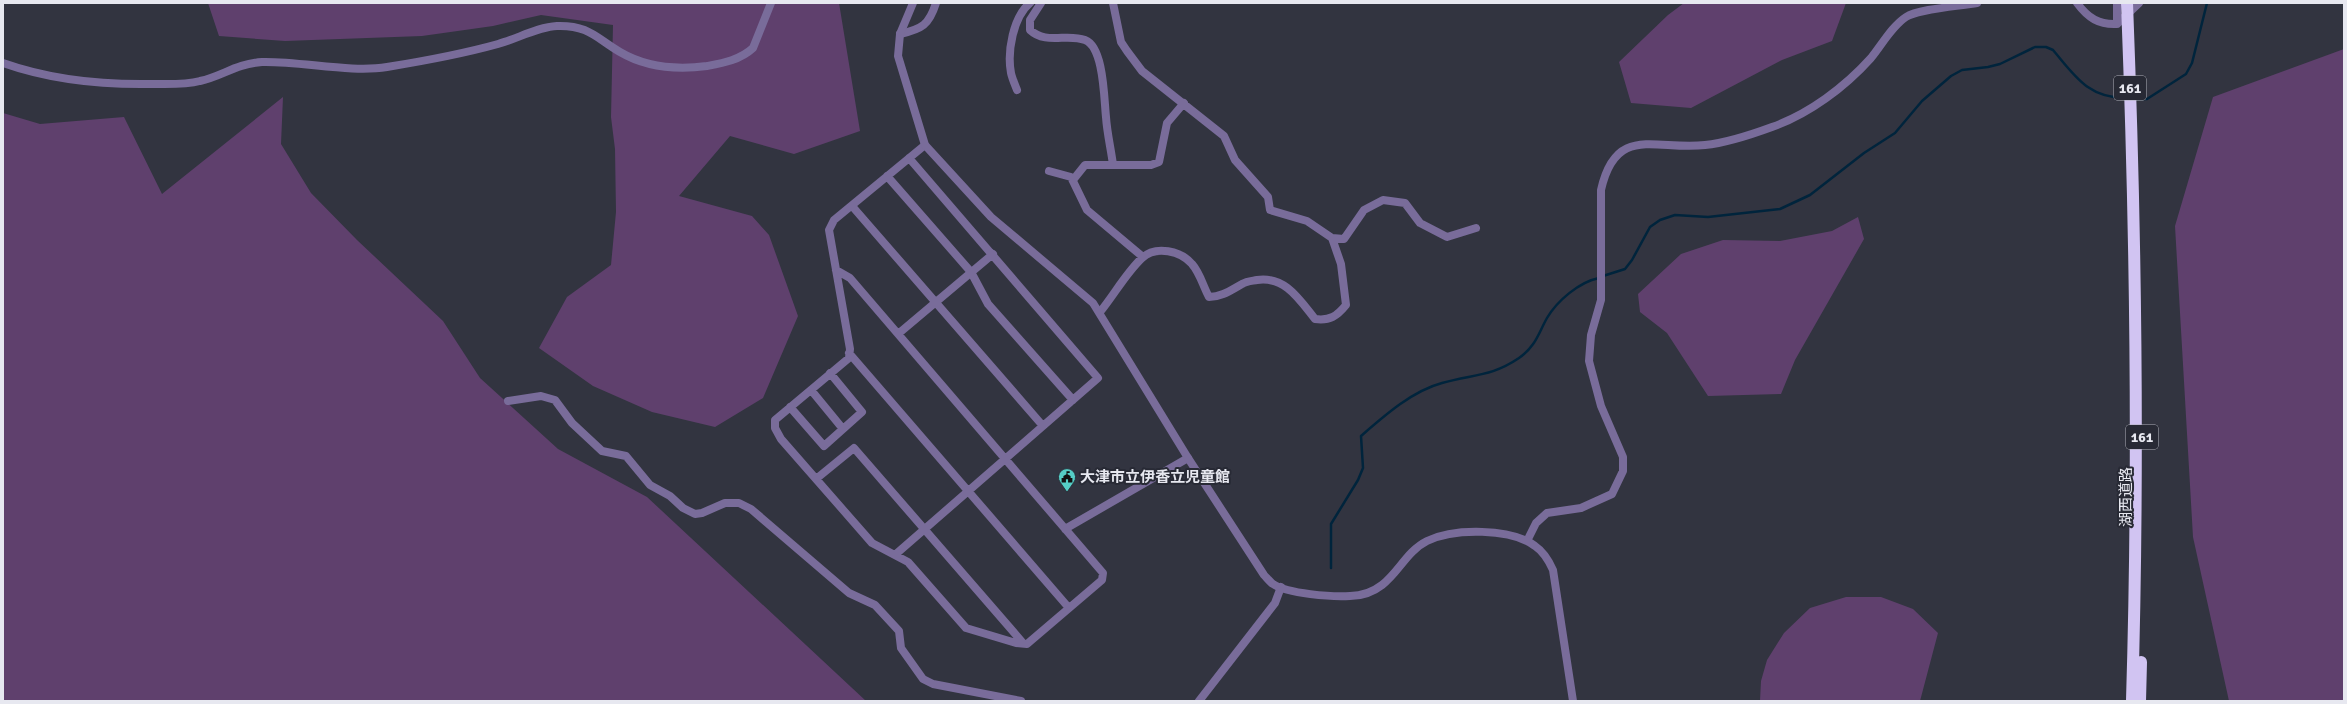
<svg xmlns="http://www.w3.org/2000/svg" width="2347" height="704" viewBox="0 0 2347 704" font-family="Signika,'Noto Sans JP',sans-serif">
  <rect width="100%" height="100%" fill="#323440"/>
  <path fill="#5f406d" d="M208,3H839L860,131L794,154L730,136L679,196L752,216L769,235L798,316L763,398L715,427L652,412L593,386L539,348L567,297L611,265L616,212L615,149L611,117L613,25L541,15L493,26L422,36L285,41L219,36Z
    M1684,3H1846L1832,41L1782,60L1691,108L1631,103L1619,62L1668,15Z
    M2344,49V701H2229L2193,537L2175,226L2213,97Z
    M283,97L281,144L311,193L357,240L443,321L480,378L558,449L647,497L866,701H3V113L40,124L124,117L162,194Z
    M1858,217L1864,239L1795,360L1781,394L1708,396L1667,333L1640,312L1638,294L1681,254L1723,240L1780,241L1832,231Z
    M1846,597H1881L1913,609L1938,633L1920,701H1760L1761,681L1767,660L1784,633L1810,608Z"/>
  <g fill="none" stroke-linecap="round" stroke-linejoin="round">
    <path stroke="#00243c" stroke-width="2.5" d="M2133,99H2147L2186,74L2192,63L2207,3
      M1603,276L1625,269L1632,260L1650,227L1660,220L1675,215L1708,217L1780,209L1810,195L1864,153L1895,133L1922,101L1951,76L1962,70L1988,67L2000,64L2035,47H2046L2053,50C2075,76 2088,98 2126,98
      M1331,568V524L1358,480L1363,468L1361,436C1384,416 1412,391 1442,383C1473,374 1491,377 1519,358C1536,346 1538,334 1547,318C1557,301 1579,282 1599,278"/>
    <path stroke="#796c9a" stroke-width="8" d="M1041,3L1030,20V30C1046,45 1067,33 1085,40C1104,47 1104,99 1106,117C1107,133 1111,149 1113,165
      M1113,3L1121,42L1127,51L1142,71L1224,136L1235,160L1268,197L1270,210L1307,221L1332,238L1344,239L1364,210L1383,200L1405,203L1420,223L1447,237L1476,228
      M2077,3C2088,18 2099,25 2117,24L2139,3
      M2117,3V24
      M900,34C922,29 929,25 936,3
      M3,63C51,80 103,85 153,84C168,84 185,85 200,81C223,76 235,64 262,62C301,61 350,73 387,67C424,61 462,54 498,44C517,39 537,27 557,26C589,25 596,38 620,52C647,68 676,70 707,66C723,63 740,60 753,48L771,3
      M1017,90C1015,85 1012,78 1011,73C1007,52 1013,17 1030,3
      M1049,171L1071,177L1087,210L1143,257
      M887,176L971,272L988,304L1073,400
      M1073,180L1085,165H1151L1159,162L1167,123L1184,103
      M852,206L1043,426
      M836,270L850,278L1103,573L1102,580L1027,644L1016,643L966,628L908,562L872,543L781,439L775,428V420L849,358L850,349L829,230L834,220L925,145
      M1100,312C1114,295 1126,273 1142,258C1156,245 1181,251 1192,264C1200,273 1203,286 1209,297C1222,297 1231,290 1242,284C1247,281 1252,281 1257,280C1285,276 1299,299 1315,319C1330,321 1337,316 1346,305L1341,264L1332,238
      M898,334L993,254
      M849,353L1069,608
      M811,390L843,429
      M508,401L541,396L555,400L572,423L602,451L626,456L650,485L670,496L683,508L695,514L702,513L725,503H739L751,509L849,593L875,605L899,631L901,648L923,679L933,684L1021,701
      M790,407L824,446L862,412L830,373
      M816,479L854,448L1023,643
      M1065,529L1188,458
      M1529,537L1536,523L1547,513L1581,508L1612,494L1623,471V457L1601,406L1589,361L1591,335L1601,300V190C1616,123 1657,151 1705,145C1725,143 1753,134 1772,127C1809,114 1845,87 1871,58C1881,46 1892,26 1906,17C1918,9 1961,6 1977,3
      M896,554L1098,378L909,158
      M1199,701L1275,603L1281,587"/>
    <path stroke="#796c9a" stroke-width="8" d="M913,3L900,34L898,56L925,145L991,217L1093,303L1188,458L1264,575C1267,578 1270,582 1273,584C1288,594 1332,597 1350,596C1361,596 1373,592 1382,585C1399,572 1407,551 1427,541C1454,528 1511,528 1535,546C1544,552 1549,561 1553,570L1573,701"/>
    <path stroke="#d1c4f2" stroke-width="12" d="M2127,3C2136,235 2139,468 2132,701
      M2140,701L2141,662"/>
  </g>
  <defs>
    <g id="civic-pin" transform="scale(0.9)"><path d="M0 17L-7.5 6A9.5 9.5 0 1 1 7.5 6Z" fill="#55cec6" stroke="#282a35"/><path d="M-.6-6.5H3V-4.5H.6V-3L4-1V1h2V6H-6V1h2V-1L-.6-3ZM-1.2 2.5V6h2.4V2.5Z" fill="#111"/></g>
  </defs>
  <g fill-rule="evenodd">
    <use href="#civic-pin" x="1067" y="477"/>
  </g>
  <g text-anchor="middle" stroke-width="4" stroke-linejoin="round" paint-order="stroke">
    <g fill="#282a35" stroke="#aeafb8" stroke-width="1">
      <rect x="2114" y="76" width="32" height="24" rx="3"/>
      <rect x="2126" y="425" width="32" height="24" rx="3"/>
    </g>
    <g font-size="14" font-weight="bold" fill="#e7e8f0">
      <text x="2130" y="93">161</text>
      <text x="2142" y="442">161</text>
    </g>
    <g font-size="15" font-weight="bold" fill="#e7e8f0" stroke="#282a35" text-anchor="start">
      <text x="1080" y="482">大津市立伊香立児童館</text>
    </g>
    <g font-size="15" fill="#e7e8f0" stroke="#282a35">
      <text transform="translate(2126 497) rotate(-90)" y="5">湖西道路</text>
    </g>
  </g>
  <rect width="2347" height="704" fill="none" stroke="#e7e8f0" stroke-width="8"/>
</svg>
